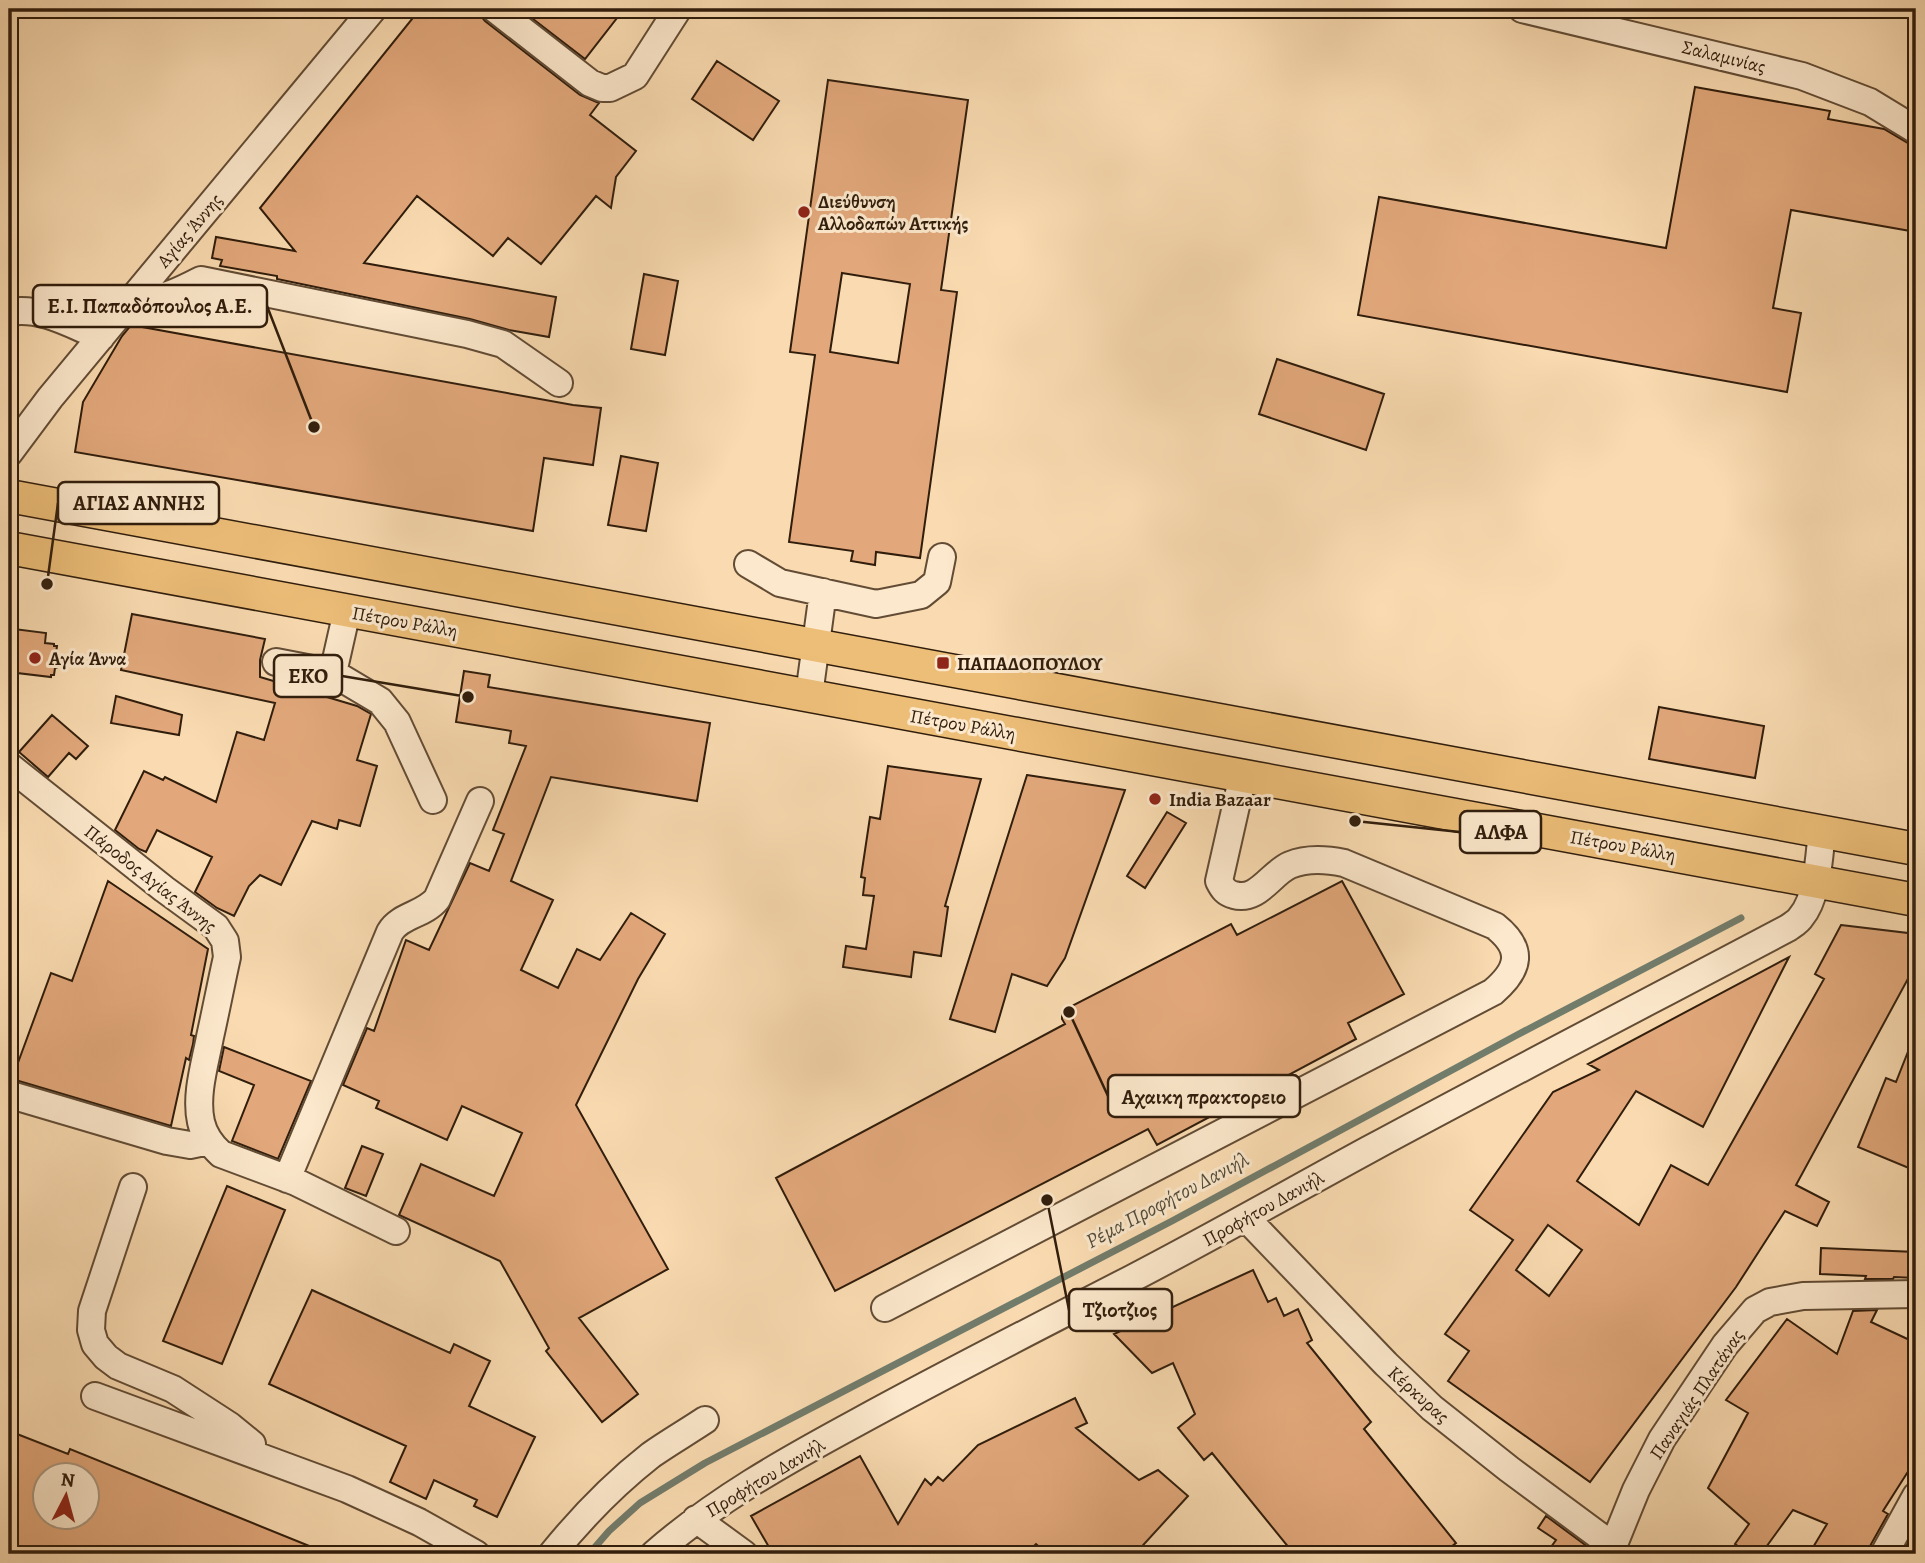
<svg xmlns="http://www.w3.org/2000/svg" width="1925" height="1563" viewBox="0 0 1925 1563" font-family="Alegreya,serif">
  <rect width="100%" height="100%" fill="#fadbb1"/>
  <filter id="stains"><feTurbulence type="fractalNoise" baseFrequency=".00286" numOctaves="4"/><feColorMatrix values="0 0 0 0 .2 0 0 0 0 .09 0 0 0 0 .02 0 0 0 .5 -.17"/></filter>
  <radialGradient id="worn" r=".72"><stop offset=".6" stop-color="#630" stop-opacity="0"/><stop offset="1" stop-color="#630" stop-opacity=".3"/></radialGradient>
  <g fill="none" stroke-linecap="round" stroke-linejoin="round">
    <path stroke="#727c6b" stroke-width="7" d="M589,1554L609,1531L640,1503L705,1463L1172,1221L1517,1035L1741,918"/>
  </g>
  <path fill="#e2a87b" stroke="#301d0c" stroke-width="2" fill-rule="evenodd" d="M420,9H480L481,16L485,21L580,95L599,103L590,115L636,151L616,177L611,208L596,196L541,264L508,238L493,256L417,196L364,263L556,297L549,337L509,330L470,319L277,279V276L220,266L222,260L212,258L216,237L295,251L260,208Z
    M520,9H624L585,59Z
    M717,61L779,101L753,140L692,99Z
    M828,80L968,100L941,290L957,292L920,558L876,552L875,565L851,561L853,551L789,542L815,355L790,352ZM842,273L910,284L898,363L830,352Z
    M1695,87L1830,111L1828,119L1884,129L1908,143L1915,146L1911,170H1916V232L1791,210L1773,308L1801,313L1787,392L1358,315L1379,197L1666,248Z
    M644,274L678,281L665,355L631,349Z
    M131,325L573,405L601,408L593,465L544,458L533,531L75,452L83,402L122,336Z
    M1277,359L1384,394L1366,450L1259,414Z
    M621,456L658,463L646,531L608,525Z
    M132,614L265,639L260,660V677L357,706L371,714L357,760L377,766L360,826L339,820L337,829L312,821L281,885L260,875L249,886L234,916L217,908L195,892L212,857L157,830L146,852L139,849L115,830L144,771L163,780L165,777L216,802L237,732L264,740L275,703L121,670Z
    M14,629L46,633L45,643L54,644V646H57L56,653L74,662L55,668L54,675H51V677L9,672V638L12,639Z
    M464,671L490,675L488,687L710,723L697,801L551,777L511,881L553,900L521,970L558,988L577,949L600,960L631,913L665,934L638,979L576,1105L668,1269L579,1318L638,1394L602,1422L546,1351L549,1348L500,1261L399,1215L421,1164L494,1196L522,1133L462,1106L447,1140L376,1108L379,1101L343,1085L367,1028L374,1031L406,940L429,950L470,863L489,871L504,834L493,830L526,746L509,743L511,731L456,722Z
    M116,696L182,715L179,735L111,723Z
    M1659,707L1764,726L1755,778L1649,759Z
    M52,715L88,746L76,759L69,753L48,777L19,752Z
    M888,766L981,779L945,906L948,907L941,956L914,952L911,977L843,967L846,946L866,949L874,896L863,895L865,878L861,877L870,817L880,819Z
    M1027,775L1125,790L1065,958L1047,986L1012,974L995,1032L950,1019Z
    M1167,812L1186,823L1145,888L1127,876Z
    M108,881L208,949L191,1035L194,1036L193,1044L189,1060L186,1058L171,1126L12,1079L51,973L72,981Z
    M1342,881L1404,994L1348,1023L1356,1039L1157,1145L1148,1129L835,1291L776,1178L1065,1024L1062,1019V1011L1231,924L1237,935Z
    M1841,925L1916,934V964L1796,1185L1829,1202L1817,1226L1785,1211L1736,1287L1590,1482L1448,1381L1469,1351L1445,1334L1513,1240L1470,1210L1553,1092L1599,1070L1588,1064L1789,957L1703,1127L1636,1091L1577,1181L1639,1225L1671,1165L1708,1185L1824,979L1815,974ZM1548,1225L1582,1250L1549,1296L1516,1270Z
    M1915,1034H1916V1171L1858,1147L1886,1078L1896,1082Z
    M224,1047L311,1081L278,1159L232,1141L254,1085L219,1071Z
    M362,1146L383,1154L366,1196L345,1188Z
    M227,1186L285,1210L222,1364L163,1341Z
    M1821,1248L1916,1252V1278L1894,1277L1893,1279H1865L1866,1276L1820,1274Z
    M1253,1270L1268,1302L1276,1298L1284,1316L1298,1309L1312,1340L1307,1343L1371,1422L1364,1429L1456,1543L1442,1554H1294L1212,1453L1204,1460L1178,1428L1195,1414L1173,1363L1152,1373L1114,1334Z
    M312,1290L450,1353L454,1344L490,1361L469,1406L535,1437L497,1517L474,1506L477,1500L434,1480L426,1499L390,1482L406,1446L269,1384Z
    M1877,1310L1871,1322L1916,1343V1459L1883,1511L1888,1514L1870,1546L1868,1554H1809L1827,1524L1793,1510L1761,1554H1749L1735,1544L1749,1524L1708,1488L1748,1413L1726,1400L1787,1319L1837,1354L1853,1311Z
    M1075,1398L1087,1423L1076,1428L1139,1480L1158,1470L1188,1496L1135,1554H1048L1036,1544L1026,1554H773L751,1516L860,1456L898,1524L925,1479L931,1485L938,1477L943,1481L978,1445Z
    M17,1434L68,1454L70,1449L329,1554H9V1454ZM46,1475H88V1517H46Z
    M1546,1516L1588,1547L1584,1554H1546L1556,1540L1538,1528Z
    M1915,1530L1916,1554H1902Z"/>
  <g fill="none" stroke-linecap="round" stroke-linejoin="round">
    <g stroke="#624c35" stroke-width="30">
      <path id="minor" d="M495,9L590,83L602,88H610L635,76L678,9
        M1522,9L1802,76L1870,102L1916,130
        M133,298C165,300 174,293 201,280L467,334L503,344L559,383
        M9,312C41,306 72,325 101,337
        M9,453L50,398L373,9
        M748,564L780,583L876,604L921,595L937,582L942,557
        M347,611L333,673L380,701L397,722L433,800
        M276,662L333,673
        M809,695L823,592
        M9,766L164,889L216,927L225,941L227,957C221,984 216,1010 210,1037C205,1064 195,1095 201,1122C204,1135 211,1145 221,1154L296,1182L396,1231
        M11,1095L167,1141L190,1145L209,1141
        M287,1179L390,932C400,915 424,915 437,899L480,801
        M133,1187L92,1311L91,1330L95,1344L106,1357L118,1366L173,1389L230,1426L252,1444
        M1246,1218L1386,1364L1432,1408L1509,1469L1613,1546
        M885,1308L1493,992C1520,969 1524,949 1495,926L1344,863C1325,859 1307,858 1290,865C1271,873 1258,902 1234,895C1226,893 1223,889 1219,881L1243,775
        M95,1396L347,1489L419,1522L476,1554
        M696,1519L744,1554
        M552,1554C581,1518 614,1484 651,1455C668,1443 687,1432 705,1420
        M654,1554C716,1500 784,1462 856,1423C947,1373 1040,1326 1133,1278C1212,1237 1289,1193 1368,1150C1507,1075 1648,1002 1788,928C1792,925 1798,922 1801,917C1818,897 1819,856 1822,831
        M1610,1554L1636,1490L1662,1439L1725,1345L1755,1310L1770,1302L1803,1296L1916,1294
        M1884,1554L1916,1496"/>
    </g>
    <g stroke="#301d0c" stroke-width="35">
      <path id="major" d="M9,496L1916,849
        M9,548L1916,900"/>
    </g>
    <use href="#minor" stroke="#fce8cc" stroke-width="26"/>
    <use href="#major" stroke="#edbe78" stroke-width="32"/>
  </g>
  <g fill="#8f2418" stroke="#fce8cc" stroke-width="2.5">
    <circle cx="804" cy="212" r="7"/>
    <circle cx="35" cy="658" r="7"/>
    <rect x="936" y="656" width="14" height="14" rx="3.5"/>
    <circle cx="1155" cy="799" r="7"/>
  </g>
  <g text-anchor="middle" stroke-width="6" stroke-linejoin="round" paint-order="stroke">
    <g font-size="19" fill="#301d0c" stroke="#fce8cc">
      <text transform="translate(1724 56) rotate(14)" y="7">Σαλαμινίας</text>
      <text transform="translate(189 230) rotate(-50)" y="7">Αγίας Άννης</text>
      <text transform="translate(405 621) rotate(10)" y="7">Πέτρου Ράλλη</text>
      <text transform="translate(963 724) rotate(10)" y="7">Πέτρου Ράλλη</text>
      <text transform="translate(1623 845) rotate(10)" y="7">Πέτρου Ράλλη</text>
      <text transform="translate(151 878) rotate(38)" y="7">Πάροδος Αγίας Άννης</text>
      <text transform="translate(1263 1208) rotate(-29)" y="7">Προφήτου Δανιήλ</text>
      <text transform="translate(1419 1394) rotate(42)" y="7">Κέρκυρας</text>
      <text transform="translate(1696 1394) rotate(-56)" y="7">Παναγιάς Πλατάνας</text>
      <text transform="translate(765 1477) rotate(-31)" y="7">Προφήτου Δανιήλ</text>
    </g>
    <g font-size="19" font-weight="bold" fill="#301d0c" stroke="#fce8cc" text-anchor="start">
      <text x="818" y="208">Διεύθυνση<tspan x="818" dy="22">Αλλοδαπών Αττικής</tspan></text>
      <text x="49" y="665">Αγία Άννα</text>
      <text x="957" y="670">ΠΑΠΑΔΟΠΟΥΛΟΥ</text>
      <text x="1169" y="806">India Bazaar</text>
    </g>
    <g font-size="21" font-style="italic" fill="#514c3c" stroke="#fce8cc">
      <text transform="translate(1167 1200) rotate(-28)" y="7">Ρέμα Προφήτου Δανιήλ</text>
    </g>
  </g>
  <path fill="none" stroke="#301d0c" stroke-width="2.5" d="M314 427L267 306M47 584L58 503M468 697L342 676M1355 821L1460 832M1069 1012L1108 1096M1047 1200L1069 1310"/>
  <g fill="#301d0c" stroke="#fce8cc" stroke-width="2.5">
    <circle cx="314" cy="427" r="7"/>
    <circle cx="47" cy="584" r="7"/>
    <circle cx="468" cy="697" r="7"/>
    <circle cx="1355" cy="821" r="7"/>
    <circle cx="1069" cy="1012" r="7"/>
    <circle cx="1047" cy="1200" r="7"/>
  </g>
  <g fill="#fce8cc" stroke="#301d0c" stroke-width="2.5">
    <rect x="33" y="285" width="234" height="42" rx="7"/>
    <rect x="58" y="482" width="161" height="42" rx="7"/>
    <rect x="274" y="655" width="68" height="42" rx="7"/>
    <rect x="1460" y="811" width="81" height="42" rx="7"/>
    <rect x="1108" y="1075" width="192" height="42" rx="7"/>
    <rect x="1069" y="1289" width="103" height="42" rx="7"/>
  </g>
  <g font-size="21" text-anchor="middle" font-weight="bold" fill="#301d0c">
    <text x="150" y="313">Ε.Ι. Παπαδόπουλος Α.Ε.</text>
    <text x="139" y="510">ΑΓΙΑΣ ΑΝΝΗΣ</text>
    <text x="308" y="683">EKO</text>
    <text x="1501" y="839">ΑΛΦΑ</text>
    <text x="1204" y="1104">Αχαικη πρακτορειο</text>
    <text x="1120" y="1317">Τζιοτζιος</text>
  </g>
  <rect width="1925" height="1563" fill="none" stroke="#fadbb1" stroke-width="35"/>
  <rect x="10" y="10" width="1904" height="1542" fill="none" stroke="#301d0c" stroke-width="3.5"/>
  <rect x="18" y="18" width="1890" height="1528" fill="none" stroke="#301d0c" stroke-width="2"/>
  <g transform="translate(66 1496) rotate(6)"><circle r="33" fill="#fce8cc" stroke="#aa977f" stroke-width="2"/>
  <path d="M0-5L12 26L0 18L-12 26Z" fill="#8f2418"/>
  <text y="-10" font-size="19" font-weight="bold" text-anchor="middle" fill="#301d0c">N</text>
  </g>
  <rect width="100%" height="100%" filter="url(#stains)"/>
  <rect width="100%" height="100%" fill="url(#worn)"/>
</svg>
